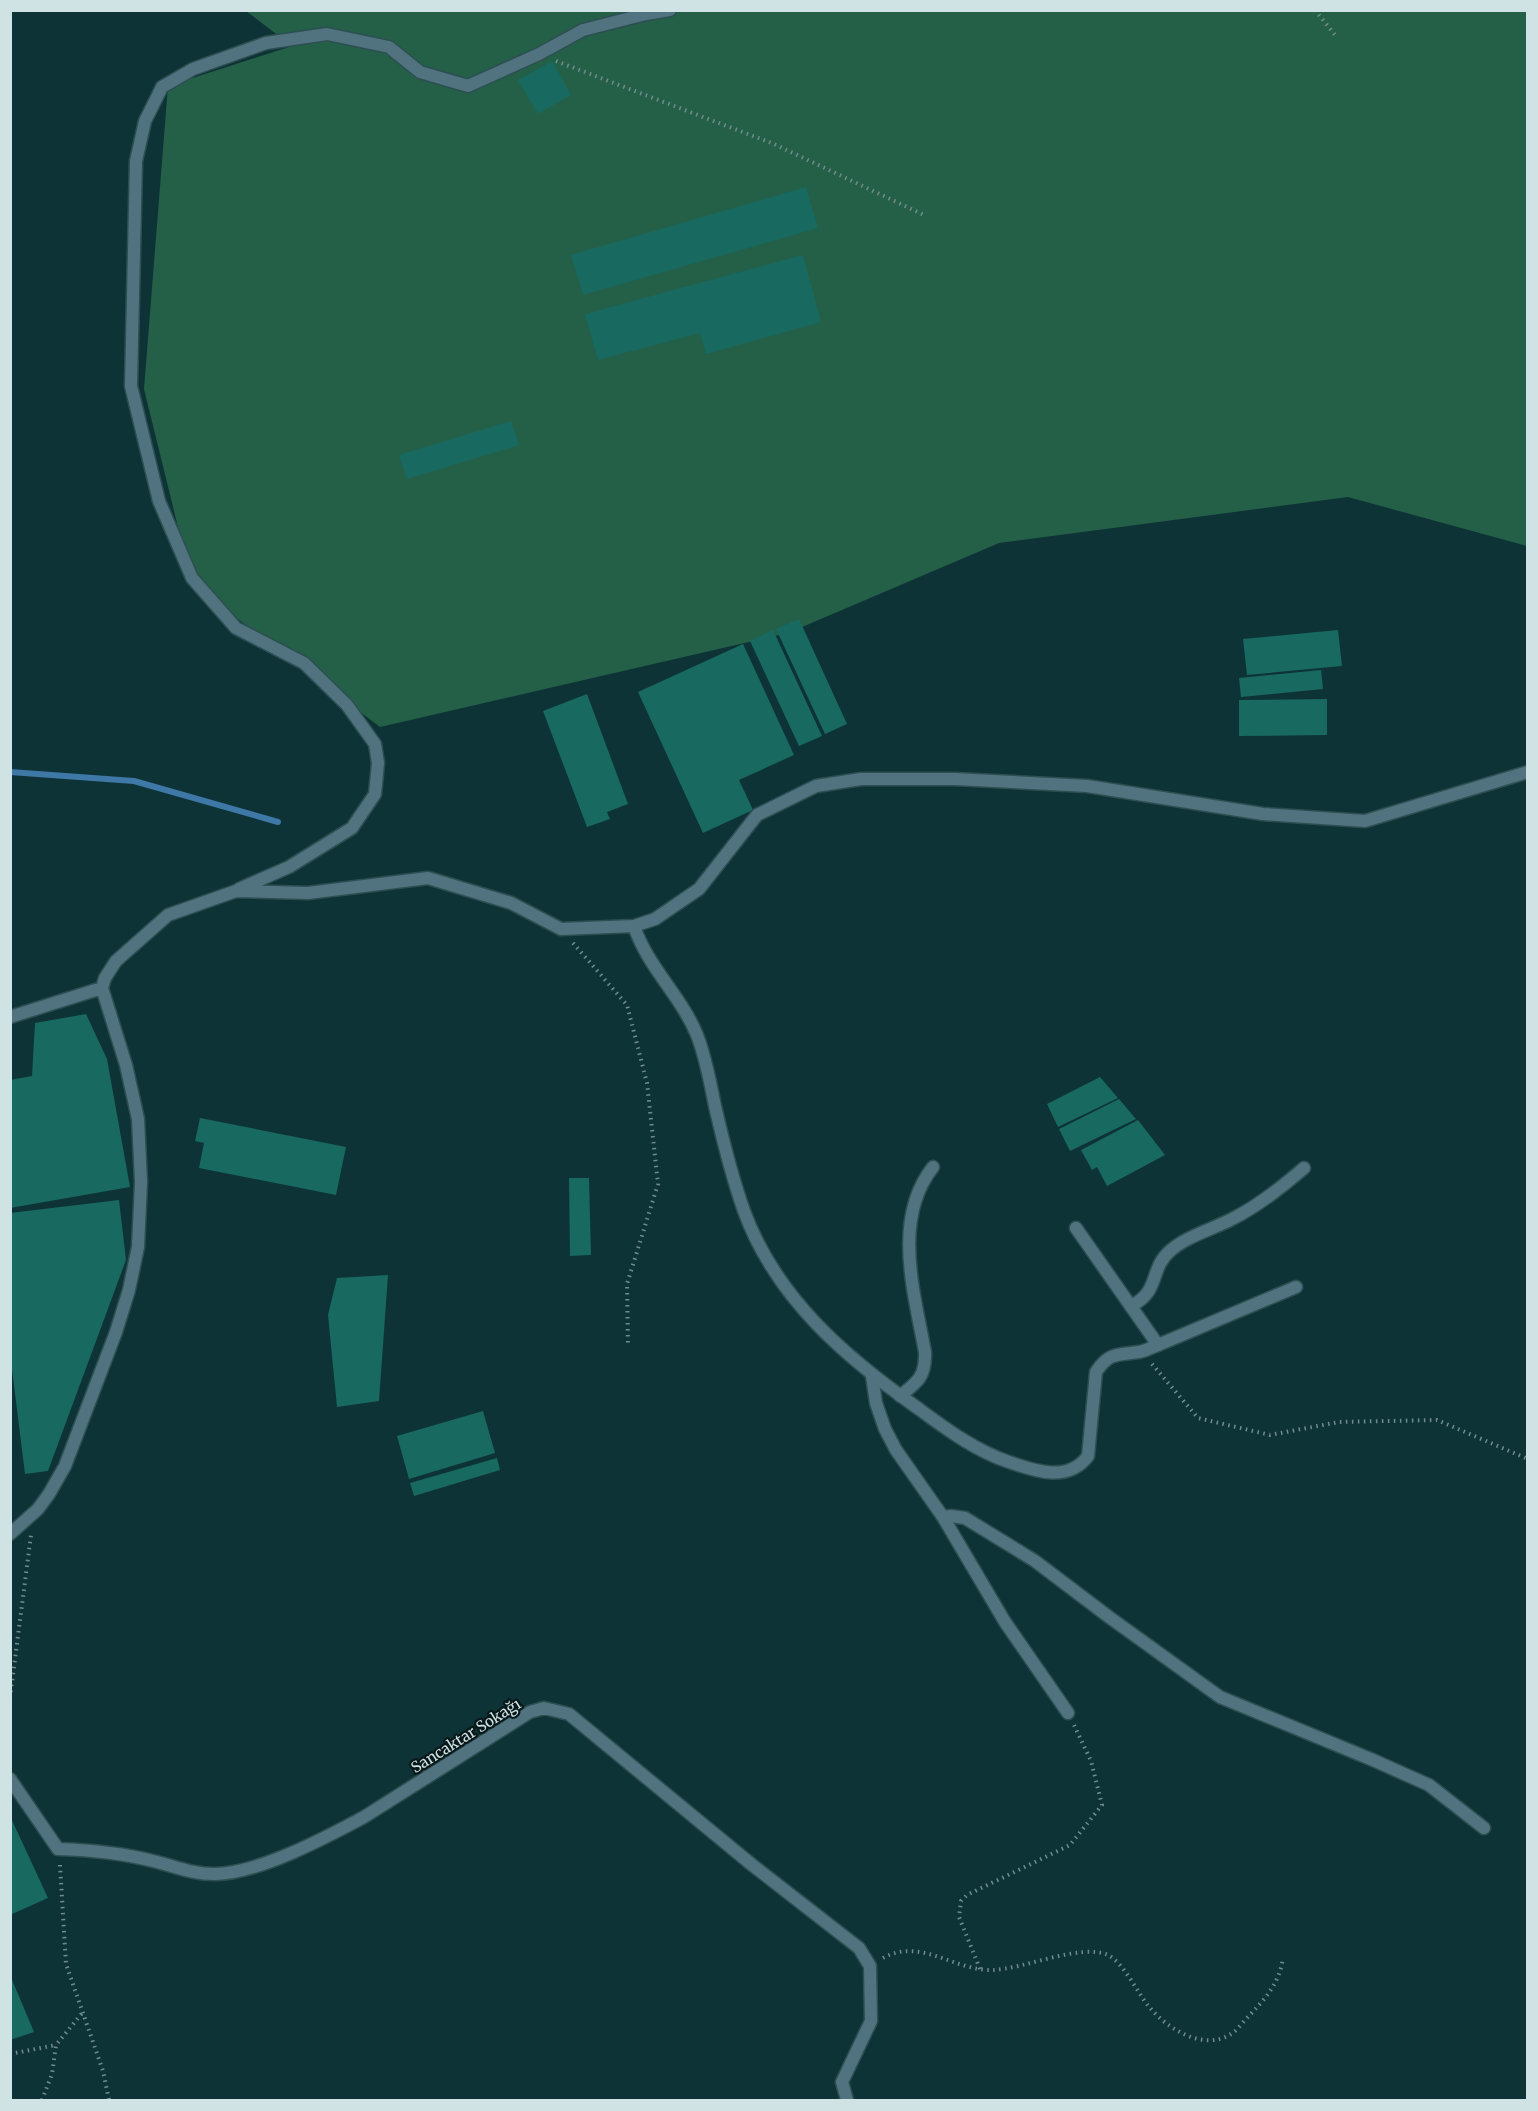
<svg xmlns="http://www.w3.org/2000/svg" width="1538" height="2111" viewBox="0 0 1538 2111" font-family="Merriweather,serif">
  <rect width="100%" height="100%" fill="#0e3336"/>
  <path fill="#246048" d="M246,11H1527V546L1348,497L999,543L788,633L380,727L192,584L144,389L168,86L292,46Z"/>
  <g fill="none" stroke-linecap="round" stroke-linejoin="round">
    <path stroke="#3e78a6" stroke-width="6" d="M10,772L134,781L278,822"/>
  </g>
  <path fill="#186960" d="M552,61L571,95L538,114L518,80Z
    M806,187L818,228L583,295L571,255Z
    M803,255L821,322L706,354L700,333L598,360L585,314Z
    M511,421L519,445L407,479L399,455Z
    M799,619L847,724L825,734L776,629Z
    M773,630L822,736L799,746L750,641Z
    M1338,630L1342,666L1247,675L1243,639Z
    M743,644L794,755L739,780L753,810L703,833L638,692Z
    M1321,670L1323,689L1241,697L1239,678Z
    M587,694L628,804L607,812L610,819L587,827L543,711Z
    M1327,699V735L1239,736V700Z
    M86,1014L107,1059L130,1187L10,1208V1080L32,1076L35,1023Z
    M1100,1077L1118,1098L1058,1127L1047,1104Z
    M1119,1099L1136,1119L1070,1151L1059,1129Z
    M200,1118L346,1147L336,1195L199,1168L204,1143L195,1141Z
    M1138,1120L1165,1155L1107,1186L1097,1167L1092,1170L1081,1150Z
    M569,1178H589L591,1255L570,1256Z
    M119,1200L126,1260L48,1471L25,1474L10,1353V1213Z
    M388,1275L379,1401L337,1407L328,1315L337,1278Z
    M483,1411L495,1453L409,1479L397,1436Z
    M497,1458L500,1470L414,1496L410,1483Z
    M10,1816L48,1898L10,1915Z
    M10,1975L34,2032L10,2040Z"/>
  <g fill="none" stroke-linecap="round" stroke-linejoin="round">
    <g stroke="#2d4f52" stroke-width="15">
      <path id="lane" d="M1076,1228L1158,1345L1296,1287
        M1131,1306C1161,1291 1149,1269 1170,1251C1185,1237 1213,1229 1232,1219C1258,1206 1282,1187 1304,1168
        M872,1376L876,1403L885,1429L896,1450L943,1517L1005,1622L1068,1713
        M900,1396C918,1382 926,1376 925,1352C914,1292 892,1219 933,1167
        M943,1517L951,1516L965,1518L1035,1561L1109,1617L1220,1697L1373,1760L1429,1785L1484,1828"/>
    </g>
    <g stroke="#2d4f52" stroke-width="15">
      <path id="street" d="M239,889L289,867L352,828L375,794L378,763L375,744L347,705L304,663L236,628L192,578L159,501L131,386L136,161L145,121L162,87L193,69L266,43L327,34L389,47L420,72L468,86L539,54L583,30L646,14L670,10
        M634,926C647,966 681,996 697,1035C706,1058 710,1082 715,1106C723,1141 732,1177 744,1211C776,1298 845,1357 919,1409C946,1429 976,1451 1009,1462C1035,1471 1068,1483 1088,1456L1096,1372C1109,1352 1118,1355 1139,1352C1146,1351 1152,1347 1158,1345
        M10,1017L102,988
        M10,1534L38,1509L49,1494L65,1466L116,1332L129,1290L138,1247L141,1182L138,1119L126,1065L102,988L105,978L116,961L168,915L236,891L308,893L428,878L511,903L561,929L634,926L655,919L699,889L757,815L816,786L861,779H955L1087,786L1263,814L1365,821L1528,772
        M10,1779L58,1849C91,1850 122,1853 153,1861C174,1866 195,1875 216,1874C259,1873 325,1838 364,1817L530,1712L544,1708L569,1714L751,1864L859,1948L870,1966L871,2021L842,2082L847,2100"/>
    </g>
    <path stroke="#708c8f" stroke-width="4" stroke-dasharray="1.5 4.5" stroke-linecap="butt" d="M1315,10L1335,35
      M556,61L774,144L924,215
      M573,943L627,1005L647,1083L658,1184L627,1284L628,1346
      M1152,1364L1198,1418L1270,1435L1339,1422L1437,1420L1528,1459
      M10,1698L31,1535
      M60,1865L66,1964L103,2071L109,2100
      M883,1958C920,1937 955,1971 992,1970C1025,1969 1080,1943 1108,1955C1124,1963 1138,1994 1150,2008C1169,2030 1206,2053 1234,2032C1238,2029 1242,2023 1246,2019C1264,2000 1279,1985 1283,1958
      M980,1969L959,1917L961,1901L967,1895L1070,1845L1102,1805L1091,1761L1074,1725
      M10,2054L56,2045
      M42,2100L52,2074L56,2045L83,2012"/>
    <use href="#lane" stroke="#51727f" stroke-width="12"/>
    <use href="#street" stroke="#51727f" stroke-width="12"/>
  </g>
  <g text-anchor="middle" stroke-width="4.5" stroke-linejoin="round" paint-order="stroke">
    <g font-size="15" fill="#cfe2e4" stroke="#091819">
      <text transform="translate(466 1736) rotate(-32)" y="5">Sancaktar Sokağı</text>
    </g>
  </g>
  <rect width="1538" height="2111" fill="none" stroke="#cfe2e4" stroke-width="24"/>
</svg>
